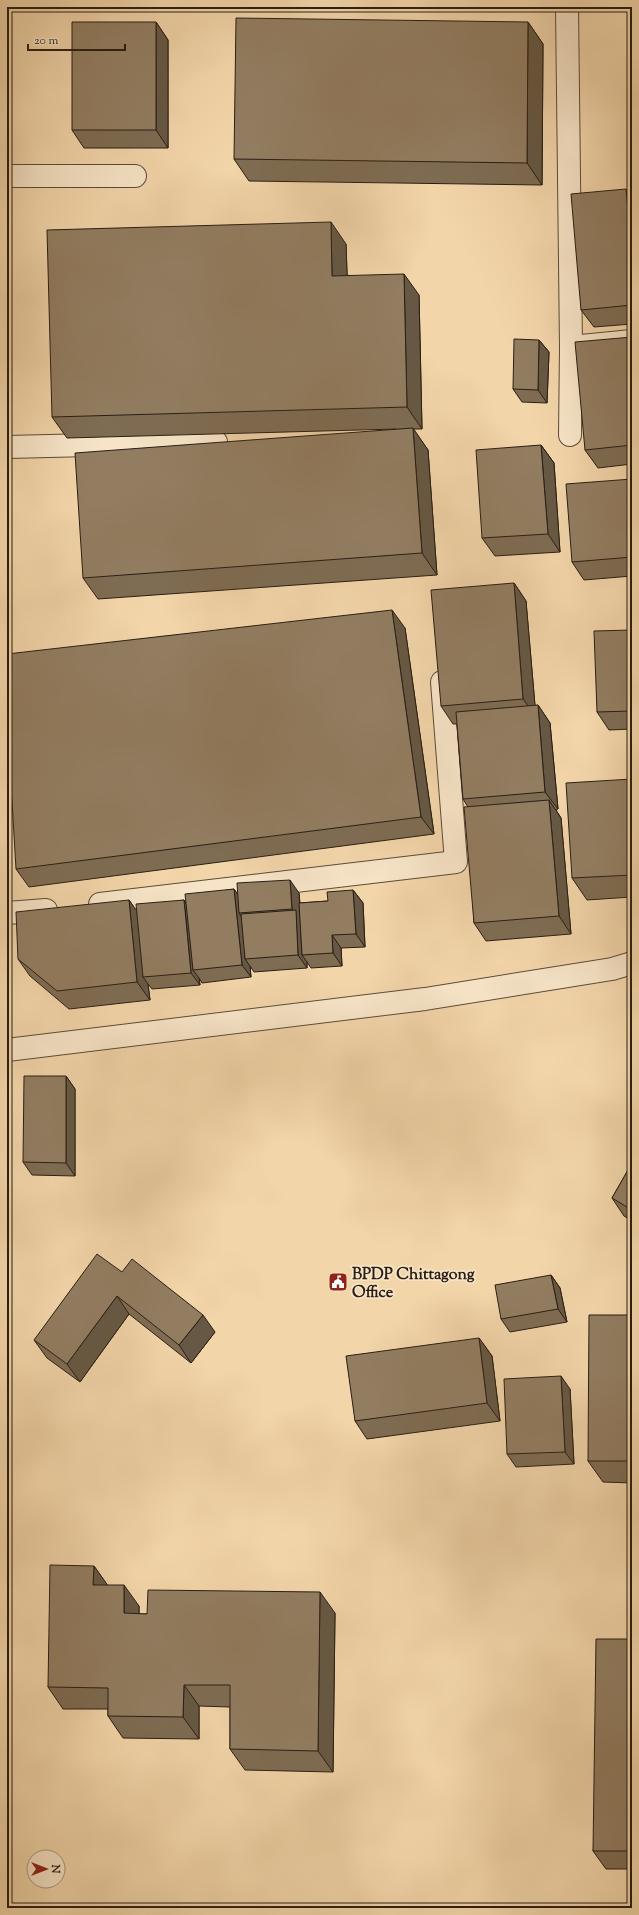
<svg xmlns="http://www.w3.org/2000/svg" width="639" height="1915" viewBox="0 0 639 1915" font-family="'Sorts Mill Goudy',serif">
  <rect width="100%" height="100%" fill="#f2d5a9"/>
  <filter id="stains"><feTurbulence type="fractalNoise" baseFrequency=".005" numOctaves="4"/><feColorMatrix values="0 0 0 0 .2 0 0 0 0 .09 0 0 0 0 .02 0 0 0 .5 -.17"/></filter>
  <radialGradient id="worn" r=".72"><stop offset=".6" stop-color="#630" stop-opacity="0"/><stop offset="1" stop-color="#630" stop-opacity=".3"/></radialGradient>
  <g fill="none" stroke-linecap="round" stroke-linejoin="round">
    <g stroke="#5c4c39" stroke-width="24">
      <path id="minor" d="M567,7L571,347L632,341
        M7,176H135
        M570,435L571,347
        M7,447L216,442
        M100,904L456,862L442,682
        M7,913L46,910
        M7,1050L425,999L612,969L632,963"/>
    </g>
    <use href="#minor" stroke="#f7e4c7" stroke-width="22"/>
  </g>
  <path fill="#7e6c53" stroke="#2a1e14" d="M156,22L168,40V148H84L72,130Z
    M528,22L543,44L542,185L249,181L234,159Z
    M632,197V324L594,327L581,310Z
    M346,244L347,275L419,295L422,429H413L428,450L437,575L98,599L83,578L396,429L67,438L52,417Z
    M632,337V464L598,468L585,450Z
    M539,340L549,352L547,403L522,402L513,389Z
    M541,445L554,463L560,552L495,556L482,538Z
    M632,479V576L584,580L572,562Z
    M514,583L526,601L535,706L538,705L550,723L558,809L556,810L561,818L571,934L486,941L474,923L468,807L463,799L457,724H453L441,706Z
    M405,628L434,834L29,887L16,869Z
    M632,630V729L609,730L597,712Z
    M632,779V897L587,900L572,878Z
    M234,889L238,895L299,893L300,903L328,901L353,890L363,903L365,947L341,948L342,966L311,968L307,962V968L254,972L250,966L251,977L202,983L199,978L200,985L152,989L148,984L150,1000L69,1009L30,976L18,959L129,900L137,912L184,900L186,903Z
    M66,1076L75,1089V1176L32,1175L23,1162Z
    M632,1163V1221L624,1216L612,1198Z
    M122,1272L215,1332L191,1363L129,1314L80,1382L47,1358L34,1340Z
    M551,1275L560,1288L567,1322L510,1332L501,1319Z
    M632,1315V1483L603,1482L588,1461Z
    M479,1338L492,1356L500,1421L367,1439L355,1421Z
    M570,1389L574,1464L516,1467L507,1454Z
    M94,1566L107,1585L139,1606V1614L335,1613L333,1772L245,1770L230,1749V1707L199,1706V1739L123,1738L108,1716V1709H63L48,1687Z
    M632,1639V1869H606L593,1851Z"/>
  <path fill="#665844" stroke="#2a1e14" d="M156,22L168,40V148L156,130Z
    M528,22L543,44L542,185L527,163Z
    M626,189L632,197V253Z
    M331,222L346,244L348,297L332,276Z
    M404,274L419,295L422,429L407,407Z
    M539,340L549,352L547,403L538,390Z
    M413,428L428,450L437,575L422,553Z
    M541,445L554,463L560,552L548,534Z
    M514,583L526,601L536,717L523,699Z
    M392,610L405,628L434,834L421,817Z
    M538,705L550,723L558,809L545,792Z
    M549,800L561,818L571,934L559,916Z
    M290,880L299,893L302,955L307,962V968L298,955L296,915L292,909Z
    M234,889L243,902L239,913L245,922V959L250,966L251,977L242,965Z
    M353,890L363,903L365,947L356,934Z
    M129,900L142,918L143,977L148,984L150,1000L137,982Z
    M184,900L193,913V970L199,978L200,985L191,973Z
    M332,935L341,948L342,966L333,953Z
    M66,1076L75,1089V1176L66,1163Z
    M551,1275L560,1288L567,1322L558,1309Z
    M117,1296L129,1314L80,1382L67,1364Z
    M203,1315L215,1332L191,1363L179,1345Z
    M479,1338L492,1356L500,1421L487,1403Z
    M561,1376L570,1389L574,1464L565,1452Z
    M94,1566L109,1587L93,1585Z
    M124,1585L139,1606V1635L124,1613Z
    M320,1592L335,1613L333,1772L318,1751Z
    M184,1685L199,1706V1739L183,1717Z"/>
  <path fill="#927d61" stroke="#2a1e14" d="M236,18L528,22L527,163L234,159Z
    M72,22H156V130H72Z
    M626,189L632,253V305L581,310L571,194Z
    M331,222L332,276L404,274L407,407L52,417L47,230Z
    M632,337V445L585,450L575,342Z
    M514,339L539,340L538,390L513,389Z
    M413,428L422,553L83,578L75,453Z
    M541,445L548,534L482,538L476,450Z
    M632,479V557L572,562L566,484Z
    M514,583L523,699L441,706L431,590Z
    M392,610L421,817L16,869L7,717V654Z
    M632,630V711L597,712L594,631Z
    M538,705L545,792L463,799L456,712Z
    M632,779V875L572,878L566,783Z
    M549,800L559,916L474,923L464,807Z
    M290,880L292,909L239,913L237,883Z
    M234,889L242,965L193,970L185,894Z
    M353,890L356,934L332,935L333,953L302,955L299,903L328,901L327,892Z
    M129,900L137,982L57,991L18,959L16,912Z
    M184,900L191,973L143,977L136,904Z
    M296,910L298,955L245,959L241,914Z
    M24,1076H66V1163L23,1162Z
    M632,1163V1210L612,1198Z
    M97,1254L122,1272L132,1259L203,1315L179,1345L117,1296L67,1364L34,1340Z
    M551,1275L558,1309L501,1319L495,1285Z
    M589,1315H632V1461H588Z
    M479,1338L487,1403L355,1421L346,1356Z
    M561,1376L565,1452L507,1454L504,1379Z
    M50,1565L94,1566L93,1585H124V1613L147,1614L148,1590L320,1592L318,1751L230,1749V1685H184L183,1717L108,1716V1688L48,1687Z
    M596,1639H632V1851H593Z"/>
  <defs>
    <g id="civic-square" transform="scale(1)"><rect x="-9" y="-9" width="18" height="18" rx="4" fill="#8f2418" stroke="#f7e4c7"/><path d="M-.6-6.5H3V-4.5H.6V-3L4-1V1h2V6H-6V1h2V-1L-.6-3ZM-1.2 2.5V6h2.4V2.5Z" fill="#fff"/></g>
  </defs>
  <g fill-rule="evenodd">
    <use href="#civic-square" x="338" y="1282"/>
  </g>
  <g text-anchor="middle" stroke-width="3.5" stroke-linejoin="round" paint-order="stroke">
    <g font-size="16" font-weight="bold" fill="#2a1e14" stroke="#f7e4c7" text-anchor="start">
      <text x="352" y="1279">BPDP Chittagong<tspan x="352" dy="18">Office</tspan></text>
    </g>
  </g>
  <rect width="639" height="1915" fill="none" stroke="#f2d5a9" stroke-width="24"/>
  <rect x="8" y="8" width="623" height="1899" fill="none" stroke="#2a1e14" stroke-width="2"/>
  <rect x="12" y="12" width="615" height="1891" fill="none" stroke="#2a1e14"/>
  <g transform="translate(46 1869) rotate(90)"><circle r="19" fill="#f7e4c7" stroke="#a5957f"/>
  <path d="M0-3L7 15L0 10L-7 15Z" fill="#8f2418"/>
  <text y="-6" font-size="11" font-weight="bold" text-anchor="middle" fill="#2a1e14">N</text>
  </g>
  <path d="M28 44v6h97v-6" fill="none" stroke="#2a1e14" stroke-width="2"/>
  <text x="34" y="44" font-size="12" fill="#2a1e14" stroke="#f7e4c7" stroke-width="3" paint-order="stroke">20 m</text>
  <rect width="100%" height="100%" filter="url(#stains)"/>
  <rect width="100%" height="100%" fill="url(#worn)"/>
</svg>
